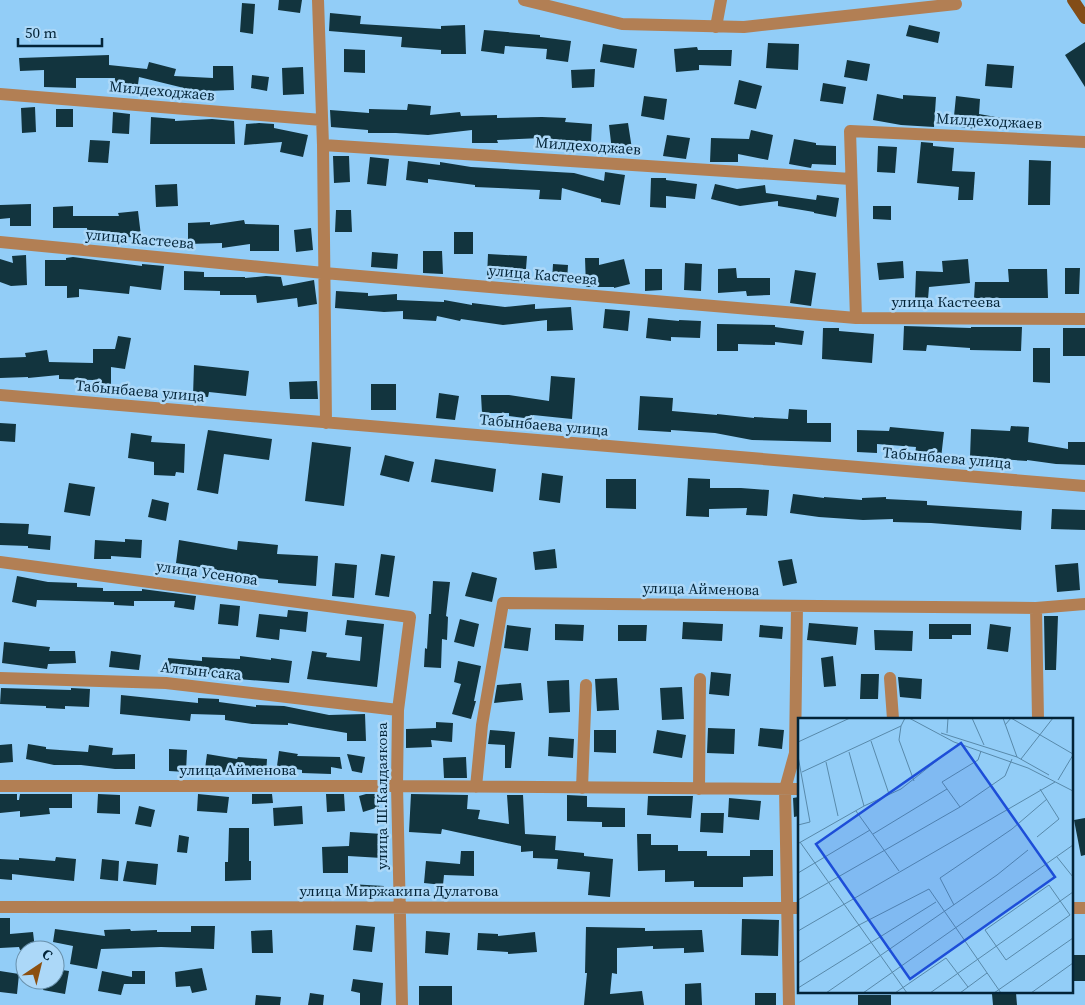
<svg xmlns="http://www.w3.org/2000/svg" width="1085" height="1005" viewBox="0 0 1085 1005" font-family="'Source Serif 4',serif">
  <rect width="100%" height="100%" fill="#92cdf7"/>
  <path fill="#12343e" d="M279,0H302L300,13L278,10Z
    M242,3L255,4L253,34L240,32Z
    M330,13L361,16L360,24L441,29V26L465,25L466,54H441V50L401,47L402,37L329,31Z
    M909,25L940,32L938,43L906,36Z
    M484,30L540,35V37L571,41L568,62L546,59L547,49L505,46L504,54L481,51Z
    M1085,42V87L1065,55Z
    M768,43L799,44L798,70L766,68Z
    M603,44L637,49L634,68L600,62Z
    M697,47L698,50H732L731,66L699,65V70L676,72L674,49Z
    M344,49L365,50V73L344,72Z
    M109,55V65L147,69L149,62L176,69L174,76L213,78V66H233L234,90L207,91V96L183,95L184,88L139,77L137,92L114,90L115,78H76V88L44,87V70L20,71L19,58Z
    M847,60L870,64L867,81L844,77Z
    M987,64L1014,66L1012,88L985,86Z
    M303,67L304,94L283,95L282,68Z
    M595,69L594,87L572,88L571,70Z
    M252,75L269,77L267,91L251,88Z
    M739,80L762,86L756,109L734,104Z
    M823,83L846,87L843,104L820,101Z
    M877,94L903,99V95L936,97L934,127L901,125L873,120Z
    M644,96L667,99L664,120L641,116Z
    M956,96L980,99L979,114L1007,119L1005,129L977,124V129L953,126Z
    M408,104L431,106L430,115L460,112L461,116L497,115V118L542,117L566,118L565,122L592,124L591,143L564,142V147L540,145L541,138L497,140L498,143H472V130L428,135L396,133H368V130L331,127L330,110L369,113V109L407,110Z
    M35,107L36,132L22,133L21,108Z
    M56,109H73V127H56Z
    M113,112L130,114L129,134L112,133Z
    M151,117L175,119V121L212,119L234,121L235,144H150Z
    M259,123L274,124V128L308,135L303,157L280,152L282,142L244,145L246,124Z
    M628,123L632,149L612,151L609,125Z
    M751,130L773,135L768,160L738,154V162H710L711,138L749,139Z
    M667,135L690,138L686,159L663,156Z
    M794,139L816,143V145L836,146V165L812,164L811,168L789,164Z
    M90,140L110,141L108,163L88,162Z
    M921,142L933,143V146L954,148L952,171L975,172L973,200H958L959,187L917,183Z
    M878,146L897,147L895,173L877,172Z
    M333,156H349L350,182L334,183Z
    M370,157L389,159L386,186L367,184Z
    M1029,160L1051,161L1050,205H1028Z
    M408,161L440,165V162L471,167L574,173L604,181L605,172L625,175L620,205L601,202V199L562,188L561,200L539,199L540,190L475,187V185L428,179V183L406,180Z
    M651,178H666V180L697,184L695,199L666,196V208L650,207Z
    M177,184L178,206L156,207L155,185Z
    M715,184L737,189L765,185L766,193L816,200L817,195L839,198L836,217L814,213V212L778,206V201L740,206L711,199Z
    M31,204V226H10V218L0,219V205Z
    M73,206V216H119L118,213L138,211L141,236L121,238H87V228H53V207Z
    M873,206H891V220L873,219Z
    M336,210H351L352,232H335Z
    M244,220L245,224L279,225V251H250V244L222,248V243L188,244V223L210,222V225Z
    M311,228L313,250L296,252L294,230Z
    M454,232H473V254H454Z
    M423,251H442L443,274L423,273Z
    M372,252L398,254L397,269L371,267Z
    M488,254L527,256L525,282L487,277Z
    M26,255L27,285L11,286L0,282V259L13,263L12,256Z
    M73,257L142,266V264L164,266L161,290L130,286L129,294L79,289V297L67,298V286H45V260H66V258Z
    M585,258H599V265L624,259L630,284L614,288V287H586Z
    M968,259L970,283L929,287L928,299H915L916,271L943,272L942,261Z
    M903,261L904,278L879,280L877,263Z
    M685,263L702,264L701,291L684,290Z
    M553,264L568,265L567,281H552Z
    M736,268L737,278H770V295L747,296L746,291L718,293V269Z
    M1065,268H1080L1079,294H1065Z
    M645,269H662V290L645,291Z
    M1008,269H1047L1048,298H974L975,282H1009Z
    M795,270L816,273L811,306L790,303Z
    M184,271L204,272V277H245V278L266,276L281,277L283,286L314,280L317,304L298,307L297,298L257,303L256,295H220V291L184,290Z
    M336,291L368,293V296L397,294V300L444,302V300L472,305V303L505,307L535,304V309L571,307L573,330L547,331V320L503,325L461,319L460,321L437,316L436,321L403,319V311L384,312L335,308Z
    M605,309L630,311L628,331L603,328Z
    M648,318L679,321V320L701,321L700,338L671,337V341L646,338Z
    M717,324L775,325V327L804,331L802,345L775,342V345L738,344V351H717Z
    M904,326L971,328V327H1022L1021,351L970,350V348L927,345L926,351L903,350Z
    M823,328H839V331L874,334L872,363L822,359Z
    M1063,328H1085V356H1063Z
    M118,336L131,338L125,369L111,367V392L94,391L93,380L59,379V375L28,378V377L0,378V358L26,357L25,353L47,350L49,362L93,363V349H115Z
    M1033,348H1050V383L1033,382Z
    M194,365L249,371L246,396L209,392L208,397L193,396Z
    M551,376L575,378L572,419L533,415L532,419L509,416V413H482L481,395H509L549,401Z
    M317,381L318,399H290L289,382Z
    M371,384H396V410H371Z
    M439,393L459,396L455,420L436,418Z
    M640,396L673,398L672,411L717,415V414L754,418V417L788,419L789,409L807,410V423H831V442L752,440L715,433L671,430V432L638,430Z
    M0,423L16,424L15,442L0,441Z
    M1011,426L1029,427L1028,442L1068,449V442H1085V465L1056,464L1027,460V461L970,457L971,429L1010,431Z
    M890,427L944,432L941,458L915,455L916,447L877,444V453L857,452V430L889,431Z
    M208,430L272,439L269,460L224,454L218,494L197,490Z
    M131,433L152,436L151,442L185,444L184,473L176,472L175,476L154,475V462L128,458Z
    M312,442L351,447L344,506L305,501Z
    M385,455L414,462L409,482L380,475Z
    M435,459L496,469L493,492L431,482Z
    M542,473L563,476L560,503L539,500Z
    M688,478L710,479V488H741L769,490L767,516L746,515L747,508L709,509V517L686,516Z
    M606,479H636V509L606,508Z
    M69,483L95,487L90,516L64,512Z
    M793,494L824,498V497L862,500V498L886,497V499L927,501V505L1022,511L1021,530L931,523L893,522V519L863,520L819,517L790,513Z
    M152,499L169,503L166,521L148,517Z
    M1052,509L1085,510V530L1051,529Z
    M0,523L29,524L28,534L51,536L50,550L28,548V546L0,545Z
    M125,539L142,540L141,558L111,556V559H94L95,540L125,542Z
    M179,540L237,550L238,541L278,545L277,554L318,556L316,586L278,583V580L235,576V573L176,563Z
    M555,549L557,568L535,570L533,552Z
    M381,554L395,556L389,597L375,595Z
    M792,559L797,583L783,586L778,561Z
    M335,563L357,565L354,598L332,596Z
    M1078,563L1080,590L1057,592L1055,565Z
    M472,572L497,578L492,602L465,596Z
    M17,576L48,582L77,583V587L103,588V591H142V589L196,596L194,610L174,607L175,601H134V606L114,605V602L37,600L36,607L12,602Z
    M433,581L450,582L446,616L448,617L447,640L442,639L441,668L424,667L425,648L427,649L429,614H431Z
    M220,604L240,606L238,626L218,624Z
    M288,610L308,612L306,632L280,629L279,640L256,637L259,614L287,617Z
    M1044,616H1058L1056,670H1045Z
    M460,619L479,624L474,647L454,642Z
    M347,620L384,624L377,687L307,679L312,651L327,653L326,657L360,661L362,637L345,635Z
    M683,622L723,624L722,641L682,639Z
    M809,623L858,627L856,645L807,640Z
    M555,624L584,625L583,641L555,640Z
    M929,624H971V635H952V639H929Z
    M990,624L1011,627L1008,652L987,649Z
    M507,625L531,628L528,651L504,648Z
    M618,625H647L646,641H618Z
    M760,625L783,627L782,639L759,637Z
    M874,630L913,631L912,651L875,650Z
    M4,642L50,647L49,651H75L76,663L48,664L47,669L2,663Z
    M111,651L141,655L139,670L109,667Z
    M240,656L271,660V658L292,661L289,683L237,679L238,675L167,673L168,658L202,661V657L240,659Z
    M833,656L836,686L824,687L821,658Z
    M458,661L481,666L474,701H476L471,719L452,714L461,684L454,682Z
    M711,672L731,674L729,696L709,694Z
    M861,674H879L878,699H860Z
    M898,677L922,679L921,699L900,697Z
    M617,678L619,710L597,711L595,679Z
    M569,680L570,712L549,713L547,681Z
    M521,683L523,700L494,703L497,685Z
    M682,687L684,719L662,720L660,688Z
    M1,688L71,690V688L90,689L89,707L65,706V709L46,708V706L0,704Z
    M121,695L198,703V698L219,699V702L256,707V705L284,706L329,715L365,714L366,741H347V733L288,723V725L252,724L225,720V715L191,714L190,721L120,714Z
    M436,722L453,723L452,742L431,740L432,747L406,748V729L436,728Z
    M708,728L735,729L734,754L707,753Z
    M760,728L784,730L782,749L758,746Z
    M490,730L515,732L511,768H505V745L488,744Z
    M594,730H616V753L594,752Z
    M657,730L686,735L682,758L653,753Z
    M549,737L574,739L573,758L548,756Z
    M12,744L13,762L0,763V745Z
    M28,744L46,747V749L88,752L89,745L113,748L112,755L135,754V769H115L81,765H54L26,759Z
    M169,749L187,750L186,772L169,771Z
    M279,751L298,754L297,756L340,757L342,769L331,767V774L302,773V770L277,766Z
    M207,754L237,759L238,757L267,759L266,776L232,774L205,769Z
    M347,754L365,757L362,773L352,771Z
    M466,757L467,778H444L443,758Z
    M0,794H17V800H19L20,794H72V808H49L50,814L20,817V811L0,813Z
    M98,794L120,795V814L97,813Z
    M198,794L229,797L227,813L197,811Z
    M252,794H272L273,803L252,804Z
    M326,794H344L345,811L327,812Z
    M366,794H375L379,807L363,812L359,796Z
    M411,794L468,795L467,809L480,810L478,819L509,824L507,795H523L525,834L556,836L555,850L584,853V856L613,859L610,897L588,895L590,872L557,869L558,859L533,858V851L521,852V846L442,829L441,834L409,832Z
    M567,795L587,796V807L625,808V827H602V822L567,821Z
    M648,796H693L691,818L647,815Z
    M799,797V816L794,817L793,798Z
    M729,798L761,801L759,820L728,817Z
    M139,806L155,810L151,827L135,824Z
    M302,806L303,824L274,826L273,808Z
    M701,813H724L723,833L700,832Z
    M1085,818V855L1081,856L1074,820Z
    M229,828H249V861H251V880L225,881V862H228Z
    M350,832L383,834L382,858L348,856V873H323L322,847L349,846Z
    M637,834H651V845H678V851H707V856H750V850H773V876L743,877V887H694V881L665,882V870L638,871Z
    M179,835L189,837L187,853L177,852Z
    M461,851H474V876L444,875L443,885L424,883L426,861L460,864Z
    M56,857L76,859L74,881L12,874V880L0,879V859L19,860V858L55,861Z
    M102,859L119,861L118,881L100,879Z
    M127,861L158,864L156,885L123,881Z
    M350,884L384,886L383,898L349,895Z
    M0,918H10V934L33,932L35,949L20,950L19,947L0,948Z
    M742,919L779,920L778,956L741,955Z
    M356,925L375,927L372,952L353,950Z
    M191,926H215L214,949L161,947L101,949L97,969L70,964L73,946L53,942L55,929L105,936L104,930L130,929L131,931L157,930V932H191Z
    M586,927L645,928V931L702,930L704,952L684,953V948L653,949V946L617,948V974L612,973L610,994L642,991L644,1005H584L587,973H585Z
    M272,930L273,953H252L251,931Z
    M426,931L450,933L448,955L425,953Z
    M535,932L537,952L508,954V952L477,950L478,933L498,934V936Z
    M1071,955H1085V981H1071Z
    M202,968L207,990L192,993L190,986L176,987L175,972Z
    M55,969L69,971L65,994L43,990L45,980H55Z
    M0,971L19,974L17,994L0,992Z
    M102,971L132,977V971H145V984H124L121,995L98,991Z
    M353,979L383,983L381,1005H360V993L351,991Z
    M701,983L702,1005H685V984Z
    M419,986H452V1005H419Z
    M310,993L324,995L323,1005H308Z
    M755,993H776V1005H755Z
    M1016,993L1017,1005H993L992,994Z
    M256,995L281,997L280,1005H255Z
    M858,995H891V1005H858Z"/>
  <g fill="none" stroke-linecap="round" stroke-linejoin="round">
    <path stroke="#b27f54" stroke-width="12" d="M318,0L323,145L326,423
      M524,0L622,24L744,27L956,4
      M716,27L721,0
      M0,94L322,120
      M323,145L851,179
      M0,242L324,273L856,318L1085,319
      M856,318L850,131L1085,142
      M0,395L1085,486
      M0,562L410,617L398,710L397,786L402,1005
      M1036,608L1038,719
      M0,678L166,683L398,710
      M890,678L893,719
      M0,786H397L799,789
      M476,787L482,725L503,603L1036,608L1085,604
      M582,788L586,685
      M699,789L700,679
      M0,907L799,908
      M1071,908H1085
      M789,1005L785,789L795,753L797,606"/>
    <path stroke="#834d17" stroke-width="12" d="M1073,0L1085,18"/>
  </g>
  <g text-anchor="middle" stroke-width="5" stroke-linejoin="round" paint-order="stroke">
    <g font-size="15" fill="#022337" stroke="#acd8f8">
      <text transform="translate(162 91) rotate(5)" y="5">Милдеходжаев</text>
      <text transform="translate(989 121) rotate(3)" y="5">Милдеходжаев</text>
      <text transform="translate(588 146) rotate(4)" y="5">Милдеходжаев</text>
      <text transform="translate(140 239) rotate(5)" y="5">улица Кастеева</text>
      <text transform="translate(543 275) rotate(5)" y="5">улица Кастеева</text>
      <text x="946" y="307">улица Кастеева</text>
      <text transform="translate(140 391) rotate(5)" y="5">Табынбаева улица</text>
      <text transform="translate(544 425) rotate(5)" y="5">Табынбаева улица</text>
      <text transform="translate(947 458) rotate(5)" y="5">Табынбаева улица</text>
      <text transform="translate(207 573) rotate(8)" y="5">улица Усенова</text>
      <text transform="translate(701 589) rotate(1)" y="5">улица Айменова</text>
      <text transform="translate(201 671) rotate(6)" y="5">Алтын сака</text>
      <text x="238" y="775">улица Айменова</text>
      <text transform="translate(382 796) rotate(-90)" y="5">улица Ш.Калдаякова</text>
      <text x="399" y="896">улица Миржакипа Дулатова</text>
    </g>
  </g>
  <g transform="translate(798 718)">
    <rect width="275" height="275" fill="#92cdf7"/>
    <path fill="none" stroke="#5889aa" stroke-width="1" d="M111,0L156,24L230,50L275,73M174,0L186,27M205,0L219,39M207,7L213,0L275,36M103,8L101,22L116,63M143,15L219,39L251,57M149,15L150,0M73,23L91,76M0,24L52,0M51,34L66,88M0,38L12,104L0,107M223,41L255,0M28,44L40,98M4,54L103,8L107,0M260,62L275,37M162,89L144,64L180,42L183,33M58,93L101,153M75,116L149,71M239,119L261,101L242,71M2,124L109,275M1,125L66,88L103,71L146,37M259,139L275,159M0,155L72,112M251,167L272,197L208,242L187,212ZM0,182L162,89L207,58L214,41M156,187L142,160L214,111L249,81M0,213L257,64M0,245L61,207L131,171L203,275M0,270L138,184M28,275L199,157L230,132M65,275L275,127M97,275L148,240L170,269M132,275L275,174M162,275L189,255M196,275L275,220M233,275L275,245"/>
    <path fill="#1d4ed8" fill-opacity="0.15" stroke="#1d4ed8" stroke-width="2.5" d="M163,25L257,159L112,261L18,126Z"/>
    <rect width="275" height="275" fill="none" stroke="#022337" stroke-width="2.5"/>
  </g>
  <g transform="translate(40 965) rotate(35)"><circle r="24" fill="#acd8f8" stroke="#6890ab"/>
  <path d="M0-4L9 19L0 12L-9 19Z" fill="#8c5010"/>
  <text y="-8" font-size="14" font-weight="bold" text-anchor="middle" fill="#022337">С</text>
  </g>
  <path d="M18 38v8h84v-8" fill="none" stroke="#022337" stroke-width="2.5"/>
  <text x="25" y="38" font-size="15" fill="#022337" stroke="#acd8f8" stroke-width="4" paint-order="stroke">50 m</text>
</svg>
